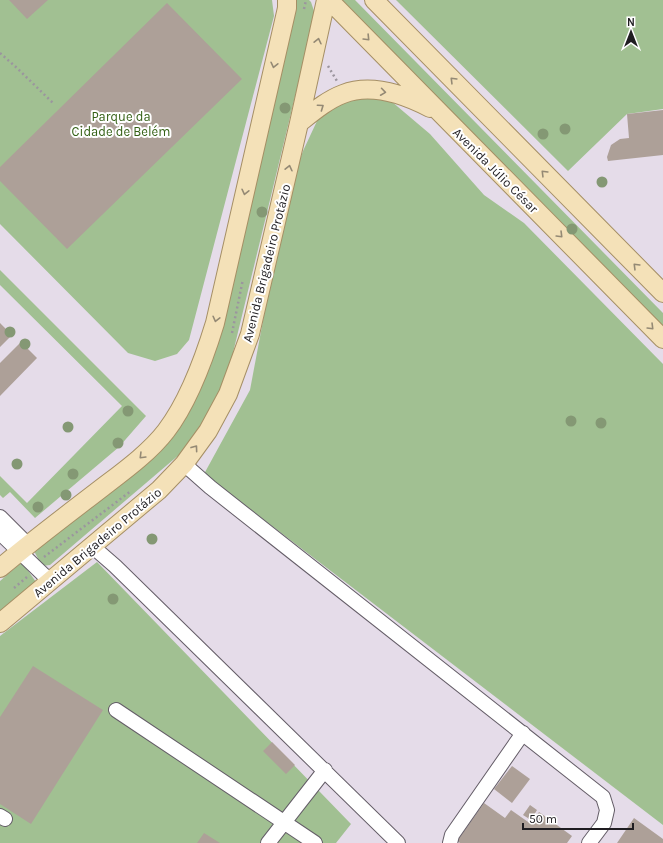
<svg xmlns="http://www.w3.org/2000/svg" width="663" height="843" viewBox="0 0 663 843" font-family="Karla,sans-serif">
  <rect width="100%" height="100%" fill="#e5dce9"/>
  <path fill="#a1c092" d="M0,0H272L274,16L189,340L177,354L155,361L128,353L0,224Z
    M295,0H309L311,2L315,14L231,361L219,392L205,420L180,454L50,565L42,566L34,551L179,419Z
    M338,0H355L663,313V328Z
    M396,0H663V109L627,114L568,171Z
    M355,96L391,101L430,134L484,195L524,223L663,364V825L204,474L250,390L286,198L303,151L317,121L336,104Z
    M0,270L146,416L119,447L35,518L10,492L3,498L0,495V476L27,503L122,406L0,285Z
    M22,562L36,582L0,611V581Z
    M97,562L351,824L336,843H0V636Z"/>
  <path fill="#ada098" d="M9,0H48L27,19Z
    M167,3L242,79L67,249L0,181V167Z
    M663,110V155L608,161L607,157L611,145L620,139L629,138L627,114Z
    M0,323L12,335L0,347Z
    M21,342L37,358L0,396V363Z
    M33,666L103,710L31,824L0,804V717Z
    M272,742L295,765L286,774L263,751Z
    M512,766L530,779L512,803L494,789Z
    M484,803L505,818L511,810L531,824L539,812L572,836L567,843H460L457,841Z
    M530,805L537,810L531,820L523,815Z
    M634,818L663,839V843H617Z
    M204,833L220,843H197Z"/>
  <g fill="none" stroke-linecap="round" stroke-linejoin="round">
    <g stroke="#645d67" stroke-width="16">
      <path id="minor" d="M184,464L210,487L603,797L607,810L604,823L589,843
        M0,517L28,545
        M0,533L50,581
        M92,546L115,566L398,843
        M116,710L315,843
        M0,816L5,819
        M268,843L325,770
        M450,843L452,835L523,733"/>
    </g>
    <g stroke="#a58f65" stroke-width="20">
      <path id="major" d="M329,0L663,339
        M374,0L663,293
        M299,123C313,112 327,100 343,94C371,83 405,95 430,108
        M0,568C33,540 68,514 103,487C124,471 150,452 166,431C189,401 204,359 215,323L287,8V0
        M0,623L159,490L184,464L208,431L228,394L250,334L299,123L326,0"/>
    </g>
    <path stroke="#9b959e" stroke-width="2.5" stroke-dasharray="2 3" stroke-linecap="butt" d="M304,9L306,0
      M0,53L17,68L54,104
      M328,66L337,81
      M232,333L243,279
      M44,557L131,491
      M14,588L27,577"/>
    <use href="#minor" stroke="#fff" stroke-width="14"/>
    <use href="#major" stroke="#f4e1b8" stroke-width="18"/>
  </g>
  <g fill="#849874">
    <circle cx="285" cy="108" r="5.5"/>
    <circle cx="565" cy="129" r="5.5"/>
    <circle cx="543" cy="134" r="5.5"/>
    <circle cx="602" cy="182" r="5.5"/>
    <circle cx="262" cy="212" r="5.5"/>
    <circle cx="572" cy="229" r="5.5"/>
    <circle cx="10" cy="332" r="5.5"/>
    <circle cx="25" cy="344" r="5.5"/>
    <circle cx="128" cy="411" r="5.5"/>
    <circle cx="571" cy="421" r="5.5"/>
    <circle cx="601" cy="423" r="5.5"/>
    <circle cx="68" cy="427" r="5.5"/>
    <circle cx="118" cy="443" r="5.5"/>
    <circle cx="17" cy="464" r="5.5"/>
    <circle cx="73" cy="474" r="5.5"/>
    <circle cx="66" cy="495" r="5.5"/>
    <circle cx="38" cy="507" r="5.5"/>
    <circle cx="152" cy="539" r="5.5"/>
    <circle cx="113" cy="599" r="5.5"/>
  </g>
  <defs><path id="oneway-chevron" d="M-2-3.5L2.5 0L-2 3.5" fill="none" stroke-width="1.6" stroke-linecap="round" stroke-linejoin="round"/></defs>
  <g stroke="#948974">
    <use href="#oneway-chevron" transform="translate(367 38) rotate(46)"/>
    <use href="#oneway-chevron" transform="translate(318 41) rotate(-77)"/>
    <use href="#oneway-chevron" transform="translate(274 65) rotate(103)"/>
    <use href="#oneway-chevron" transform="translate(453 80) rotate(-135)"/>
    <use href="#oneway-chevron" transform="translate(383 92) rotate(8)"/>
    <use href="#oneway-chevron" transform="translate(321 107) rotate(-35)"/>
    <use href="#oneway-chevron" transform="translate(289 168) rotate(-77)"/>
    <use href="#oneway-chevron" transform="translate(544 173) rotate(-135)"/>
    <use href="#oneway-chevron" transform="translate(245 192) rotate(103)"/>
    <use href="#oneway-chevron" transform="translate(560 235) rotate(45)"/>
    <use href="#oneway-chevron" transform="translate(636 266) rotate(-135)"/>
    <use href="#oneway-chevron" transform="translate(216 319) rotate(104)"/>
    <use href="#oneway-chevron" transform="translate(651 327) rotate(45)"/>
    <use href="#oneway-chevron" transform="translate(195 448) rotate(-54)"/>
    <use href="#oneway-chevron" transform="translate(142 456) rotate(135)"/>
  </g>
  <g text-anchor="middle" stroke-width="4" stroke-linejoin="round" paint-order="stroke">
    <g font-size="13" fill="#346115" stroke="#fff">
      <text x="121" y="121">Parque da<tspan x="121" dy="15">Cidade de Belém</tspan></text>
    </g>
    <g font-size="13" fill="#1f1d21" stroke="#fff">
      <text transform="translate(496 170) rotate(45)" y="5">Avenida Júlio César</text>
      <text transform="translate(266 263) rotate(-76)" y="5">Avenida Brigadeiro Protázio</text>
      <text transform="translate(97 542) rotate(-40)" y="5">Avenida Brigadeiro Protázio</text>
    </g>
  </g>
  <g transform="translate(631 32)" stroke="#ffffff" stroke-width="3" paint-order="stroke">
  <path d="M0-3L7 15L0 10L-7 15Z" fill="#1f1d21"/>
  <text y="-6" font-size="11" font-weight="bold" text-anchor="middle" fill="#1f1d21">N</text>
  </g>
  <path d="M523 823v6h110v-6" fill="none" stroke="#1f1d21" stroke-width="2"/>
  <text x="529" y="823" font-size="12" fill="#1f1d21" stroke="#ffffff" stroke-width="3" paint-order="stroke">50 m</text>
</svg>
